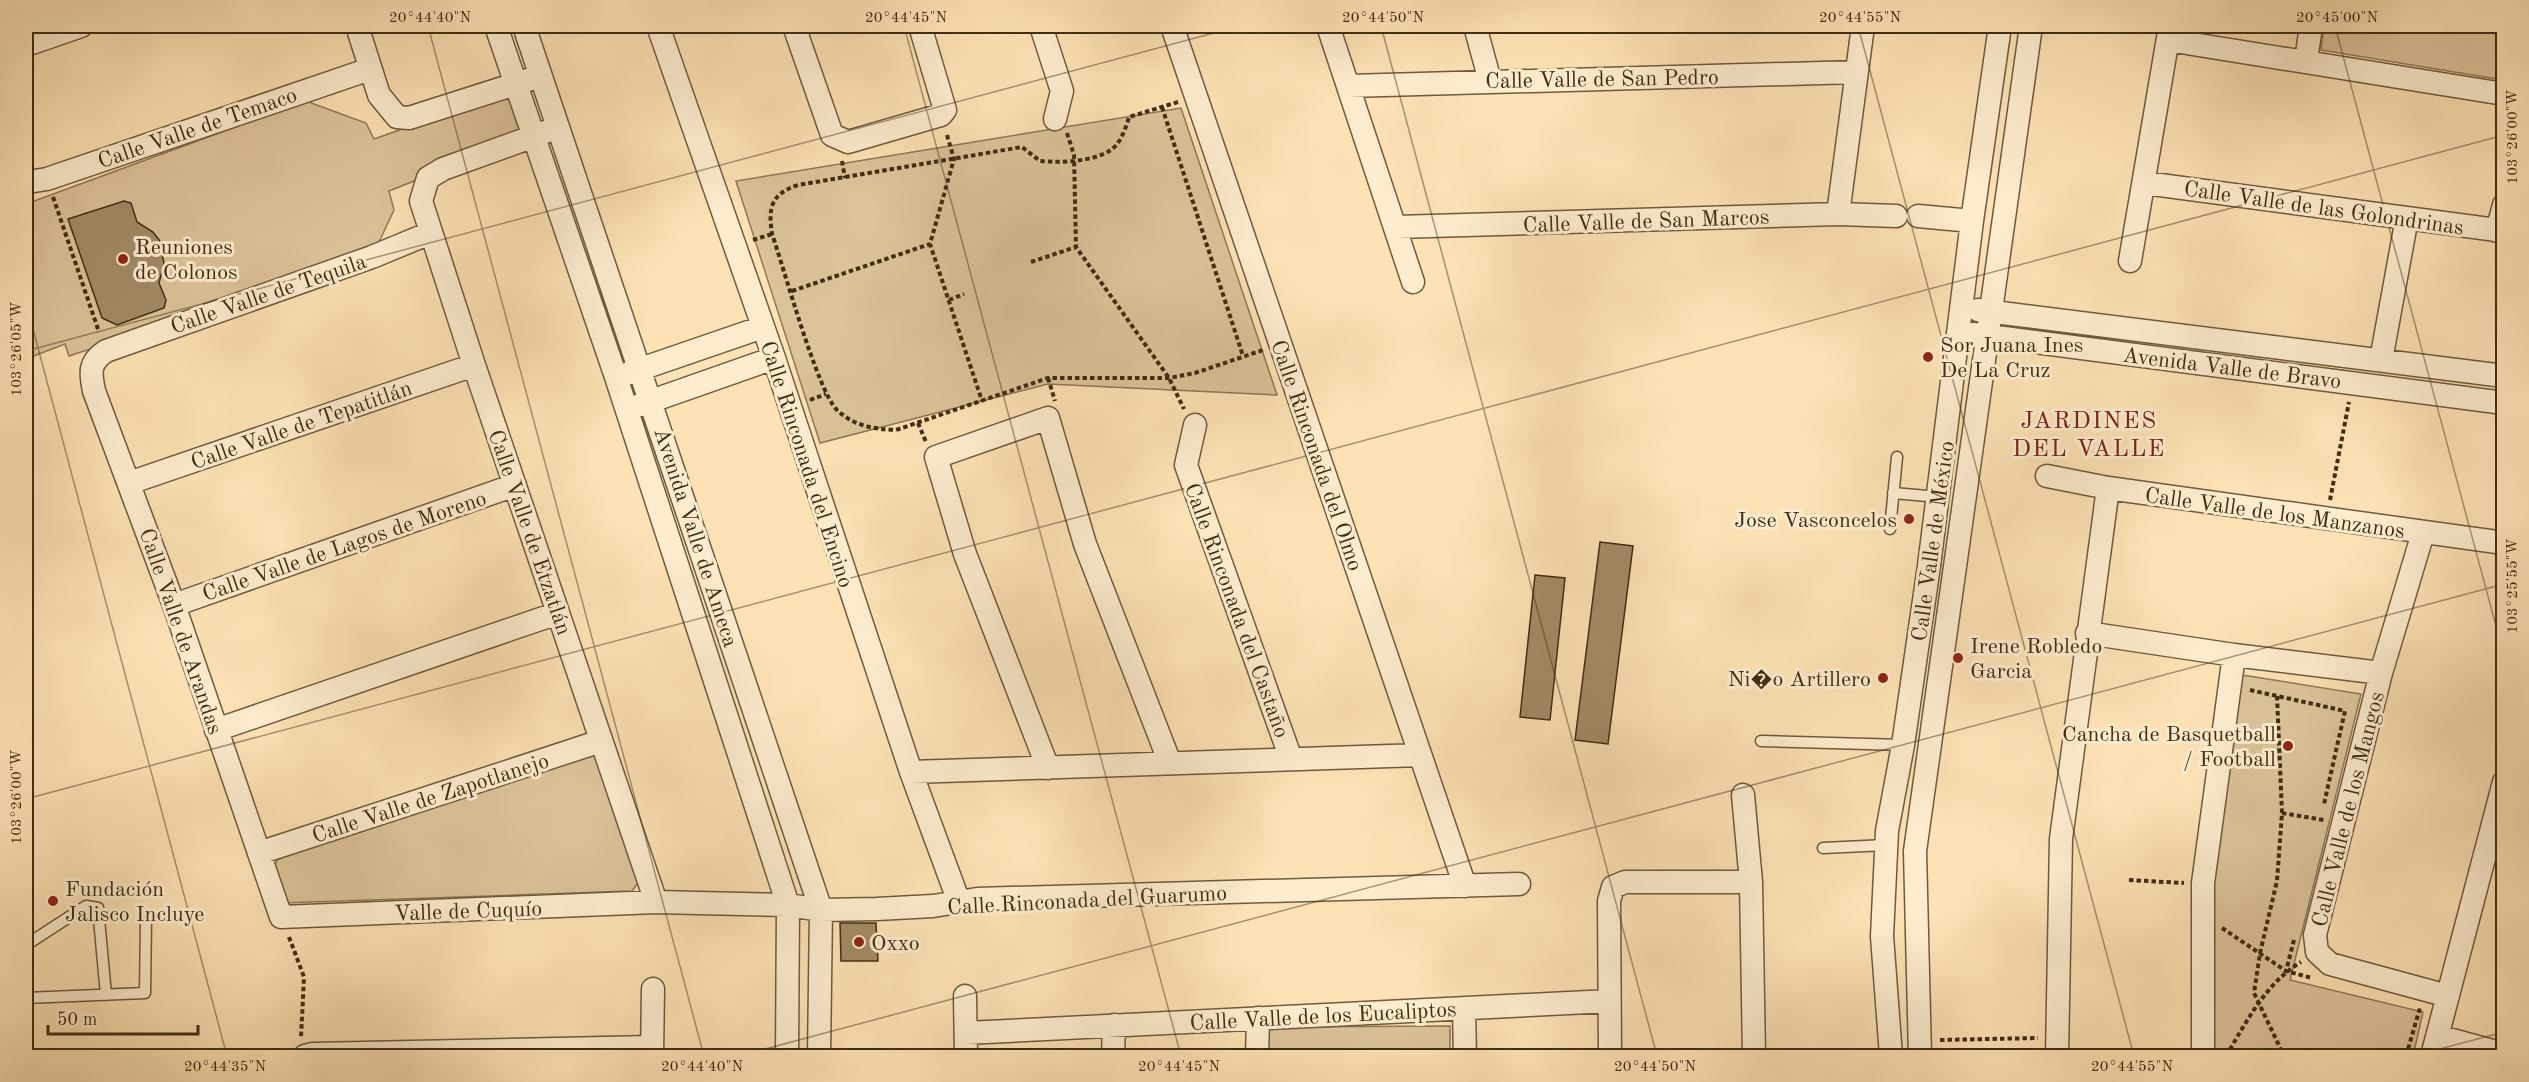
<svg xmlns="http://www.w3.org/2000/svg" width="2529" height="1082" viewBox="0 0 2529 1082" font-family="'Old Standard TT',serif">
  <rect width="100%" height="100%" fill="#fce2b4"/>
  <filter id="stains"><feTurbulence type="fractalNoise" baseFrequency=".00333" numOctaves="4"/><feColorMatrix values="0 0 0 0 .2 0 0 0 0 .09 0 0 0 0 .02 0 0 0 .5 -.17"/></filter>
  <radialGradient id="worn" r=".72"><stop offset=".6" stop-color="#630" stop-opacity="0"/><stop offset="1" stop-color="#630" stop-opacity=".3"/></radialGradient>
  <path fill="#dcc399" stroke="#8e7856" stroke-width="1.5" d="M2324,26H2503V80L2321,50Z
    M507,92L524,137L389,191L394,210L373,255L69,356L65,344L26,359V204L306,101L366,123L374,139Z
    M1181,108L1277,395L1048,384L820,443L736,181Z
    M2236,674L2361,694L2290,980L2423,1012L2413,1056H2211L2212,886Z
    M600,749L643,877L632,891L282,903L273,870L279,855Z
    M1450,1026V1056H1264V1027Z"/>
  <path fill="#a28b67" stroke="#402c14" stroke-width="1.5" d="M124,201L131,203L137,222L153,232L160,241L164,264L159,283L166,300L164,308L117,325L102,318L68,219Z
    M1600,542L1633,546L1608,744L1575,740Z
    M1535,575L1565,578L1550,720L1520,717Z
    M840,923H876L878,961H841Z"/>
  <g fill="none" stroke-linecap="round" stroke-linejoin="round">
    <g stroke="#6f5a3c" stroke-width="13">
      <path id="service" d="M1893,493L1939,497
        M1890,529L1897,457
        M1761,741L1903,745
        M1823,848L1886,845
        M26,945L86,906L98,908L106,995
        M26,998L145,993L146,919"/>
    </g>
    <g stroke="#6f5a3c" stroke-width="25">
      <path id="minor" d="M357,26L379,95L397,117L409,118L531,79
        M496,26L616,377L788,905L787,1056
        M524,26L821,910L819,1056
        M658,26L774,358L911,772L959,902
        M794,26L832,135L848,142L941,115L945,110L920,26
        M1041,26L1062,91L1055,119
        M1172,26L1465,886
        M1328,26L1413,282
        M1475,26L1490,81
        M2168,40L2504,94
        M26,45L81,26
        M2306,61L2311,26
        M1348,86L1857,72
        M548,131L443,169L428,178L421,201L474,365L656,902
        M26,179L28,182L47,179L370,69
        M2145,183L2504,231
        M1838,214L1863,26
        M1918,216L1972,221
        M1396,227L1838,214L1896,216
        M2497,231L2504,205
        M430,233L372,257L106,351C89,362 90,372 94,391L174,605L281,917L656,902L788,905L821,910L877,909L933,906L977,899L1519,884
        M2130,261L2170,26
        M1978,310L2504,376
        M1973,334L2504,403
        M2381,360L2407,218
        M629,373L763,327
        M640,405L774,358
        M1195,425L1186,465L1291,759
        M2047,476L2108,488L2504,543
        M129,483L474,365
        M2423,533L2381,673L2315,935L2317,952L2330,964L2448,996
        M174,605L515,485
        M2087,633L2234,655L2381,673
        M216,730L558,613
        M1048,768L965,554L936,457L1048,418L1085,544L1170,763
        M911,772L1420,755
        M1743,795L1751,882L1754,1056
        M259,853L601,741
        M965,996L966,1056
        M1464,1009L1465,1056
        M966,1033L1609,1001
        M2438,1036L2504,1054
        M305,1056L313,1054L652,1047
        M652,1056L653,989
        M1113,1056L1114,1025
        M1257,1056L1258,1018
        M1610,1056L1609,901L1613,887L1625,882H1751
        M1891,1056L1882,936L1887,831L1903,745L1929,566L1972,221L2000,26
        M1920,1056L1915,851L2031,26
        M2057,1056L2061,839L2108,488
        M2203,1056V883L2234,655
        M2432,1056L2504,782"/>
    </g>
    <path stroke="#402c14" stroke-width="4" stroke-dasharray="4.5 3" stroke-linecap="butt" d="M1178,102L1129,117C1126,128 1120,144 1111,150C1092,162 1061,163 1040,161L1022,147L798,185C771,194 768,207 772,234C784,268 817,390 837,410C854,426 873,429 896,430L1048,378H1169L1195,373L1263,350
      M1162,107L1243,356
      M1067,133L1074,155L1076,247L1169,378L1184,409
      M947,135L954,159L930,244L982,401
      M842,161L845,178
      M53,197L99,332
      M753,240L772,234
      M1031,262L1076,247
      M792,291L930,244
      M949,300L964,294
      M1048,378L1055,401
      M810,400L826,394
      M918,423L926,442
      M2330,500L2349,402
      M2250,690L2345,711L2324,804
      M2277,696L2282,813L2277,881L2260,953L2254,993L2284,1056
      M2282,813L2324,820
      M2129,880L2184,883
      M2222,928L2286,971
      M289,937L304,977L301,1038
      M2294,940L2286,971L2312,978
      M1940,1040L2038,1038
      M2226,1056C2247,1021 2265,984 2301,962
      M2406,1056L2420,1008"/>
    <use href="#service" stroke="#fdecce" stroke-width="10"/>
    <use href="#minor" stroke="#fdecce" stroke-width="22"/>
  </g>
  <path fill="none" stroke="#402c14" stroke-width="1.5" stroke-opacity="0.45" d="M428,26L704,1056M904,26L1181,1056M1381,26L1657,1056M1858,26L2134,1056M2335,26L2504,656M26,303L227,1056M26,351L1240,26M26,799L2504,135M739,1056L2504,584M2413,1056L2504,1032"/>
  <g fill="#8f2418" stroke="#fdecce" stroke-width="2">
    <circle cx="123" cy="259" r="6"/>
    <circle cx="1928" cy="357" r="6"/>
    <circle cx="1909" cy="519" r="6"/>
    <circle cx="1958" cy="658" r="6"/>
    <circle cx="1883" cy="678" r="6"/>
    <circle cx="2288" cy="746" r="6"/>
    <circle cx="53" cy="901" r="6"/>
    <circle cx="859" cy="942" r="6"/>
  </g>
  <g text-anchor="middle" stroke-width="6" stroke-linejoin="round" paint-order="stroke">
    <g font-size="22" fill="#402c14" stroke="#fdecce">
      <text transform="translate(1602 78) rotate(-1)" y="8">Calle Valle de San Pedro</text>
      <text transform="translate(197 127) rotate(-19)" y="8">Calle Valle de Temaco</text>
      <text transform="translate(2324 207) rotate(8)" y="8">Calle Valle de las Golondrinas</text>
      <text transform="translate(1646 220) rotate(-2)" y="8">Calle Valle de San Marcos</text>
      <text transform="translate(268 293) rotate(-19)" y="8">Calle Valle de Tequila</text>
      <text transform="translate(2232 367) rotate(7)" y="8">Avenida Valle de Bravo</text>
      <text transform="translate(301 424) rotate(-19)" y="8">Calle Valle de Tepatitlán</text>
      <text transform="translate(1318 455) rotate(71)" y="8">Calle Rinconada del Olmo</text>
      <text transform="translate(808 464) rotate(72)" y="8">Calle Rinconada del Encino</text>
      <text transform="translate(2275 512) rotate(8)" y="8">Calle Valle de los Manzanos</text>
      <text transform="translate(531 532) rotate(71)" y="8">Calle Valle de Etzatlán</text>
      <text transform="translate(697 537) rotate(72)" y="8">Avenida Valle de Ameca</text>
      <text transform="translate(1932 541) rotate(-82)" y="8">Calle Valle de México</text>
      <text transform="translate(344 545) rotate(-19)" y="8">Calle Valle de Lagos de Moreno</text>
      <text transform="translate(1238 610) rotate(70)" y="8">Calle Rinconada del Castaño</text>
      <text transform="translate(182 631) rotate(71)" y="8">Calle Valle de Arandas</text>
      <text transform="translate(430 797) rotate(-18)" y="8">Calle Valle de Zapotlanejo</text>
      <text transform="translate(2347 809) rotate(-76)" y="8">Calle Valle de los Mangos</text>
      <text transform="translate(1087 899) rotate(-3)" y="8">Calle Rinconada del Guarumo</text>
      <text transform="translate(468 910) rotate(-2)" y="8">Valle de Cuquío</text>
      <text transform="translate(1323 1015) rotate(-3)" y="8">Calle Valle de los Eucaliptos</text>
    </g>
    <g font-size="22" fill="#402c14" stroke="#fdecce" text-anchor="start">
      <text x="135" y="254">Reuniones<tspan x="135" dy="25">de Colonos</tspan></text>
      <text x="1940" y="352">Sor Juana Ines<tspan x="1940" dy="25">De La Cruz</tspan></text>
      <text x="1897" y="527" text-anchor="end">Jose Vasconcelos</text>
      <text x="1970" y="653">Irene Robledo<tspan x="1970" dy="25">Garcia</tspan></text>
      <text x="1871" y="686" text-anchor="end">Ni�o Artillero</text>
      <text x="2276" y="741" text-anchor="end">Cancha de Basquetball<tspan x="2276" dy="25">/ Football</tspan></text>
      <text x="65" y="896">Fundación<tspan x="65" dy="25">Jalisco Incluye</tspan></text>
      <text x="871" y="950">Oxxo</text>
    </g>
    <g font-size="24" letter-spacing="1.5" fill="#7a1f14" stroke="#fdecce">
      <text x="2089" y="428">JARDINES<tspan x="2089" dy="28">DEL VALLE</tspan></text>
    </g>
  </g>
  <rect width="2529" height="1082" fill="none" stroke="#fce2b4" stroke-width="66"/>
  <path d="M48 1025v9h150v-9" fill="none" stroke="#402c14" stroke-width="3"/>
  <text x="57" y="1025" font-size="18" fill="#402c14" stroke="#fdecce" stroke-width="4.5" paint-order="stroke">50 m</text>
  <rect x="33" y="33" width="2463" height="1016" fill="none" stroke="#402c14" stroke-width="2"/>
  <g font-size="15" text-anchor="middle" fill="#402c14">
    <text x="430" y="22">20°44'40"N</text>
    <text x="906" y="22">20°44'45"N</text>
    <text x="1383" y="22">20°44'50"N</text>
    <text x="1860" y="22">20°44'55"N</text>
    <text x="2337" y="22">20°45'00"N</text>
    <text transform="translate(2512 137) rotate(-90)" y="5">103°26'00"W</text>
    <text transform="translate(16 349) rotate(-90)" y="5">103°26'05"W</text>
    <text transform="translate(2512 586) rotate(-90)" y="5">103°25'55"W</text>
    <text transform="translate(16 797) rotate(-90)" y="5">103°26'00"W</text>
    <text x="225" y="1071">20°44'35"N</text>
    <text x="702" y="1071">20°44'40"N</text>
    <text x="1179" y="1071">20°44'45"N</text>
    <text x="1655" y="1071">20°44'50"N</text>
    <text x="2132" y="1071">20°44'55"N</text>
  </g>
  <rect width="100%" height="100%" filter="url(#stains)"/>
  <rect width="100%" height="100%" fill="url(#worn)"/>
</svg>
